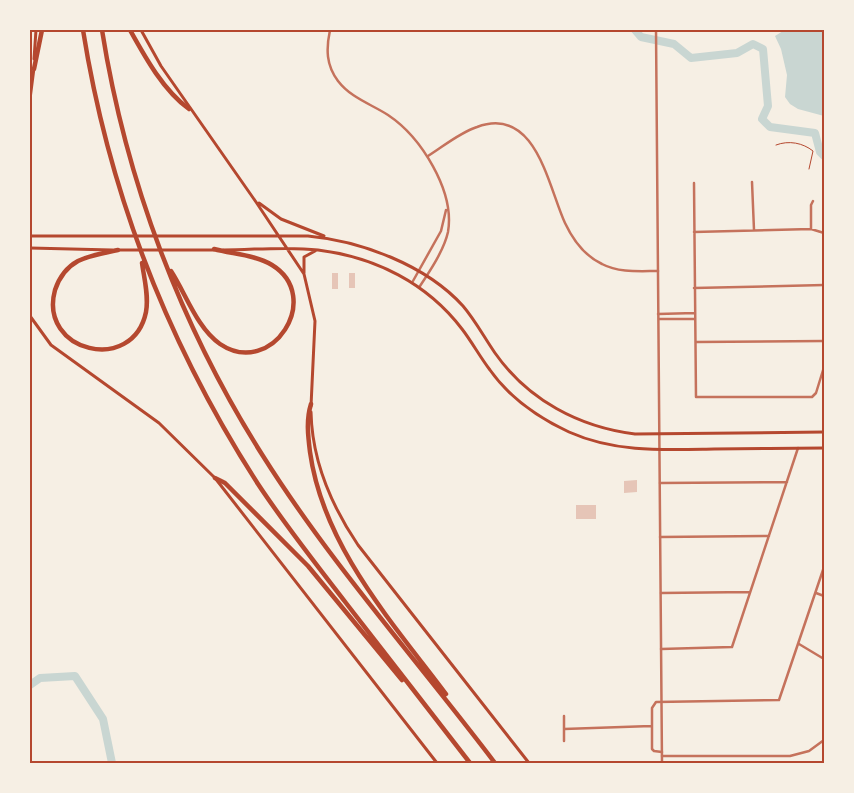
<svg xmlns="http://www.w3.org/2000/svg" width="854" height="793" viewBox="0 0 854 793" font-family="Quicksand,sans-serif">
  <rect width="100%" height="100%" fill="#f6efe4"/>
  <path fill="#c9d6d2" d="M783,31L824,32V116L798,109L790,104L785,97L787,75L781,49L775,36Z"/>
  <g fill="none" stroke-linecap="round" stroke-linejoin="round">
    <path stroke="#c9d6d2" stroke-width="8" d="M635,30L641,37L674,44L691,58L737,53L753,44L763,49L768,106L762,119L770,127L815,133L820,152L824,156
      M30,685L40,678L75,676L103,719L112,763"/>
  </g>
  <path fill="#e6c5b7" d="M332,273H338V289H332Z
    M349,273H355V288H349Z
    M637,480V492L624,493V481Z
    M576,505H596V519H576Z"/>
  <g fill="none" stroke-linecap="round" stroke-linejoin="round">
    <path stroke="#b5482f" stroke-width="1" d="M776,145C789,140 803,143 813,151L809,169"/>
    <path stroke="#c5725c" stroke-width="2.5" d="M428,156C444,146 459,133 477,127C536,105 548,186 565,223C573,240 585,256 602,264C619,273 640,271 658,271
      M752,182L754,230
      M694,183L696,397H812L816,393L824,367
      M811,229V205L813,201
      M694,232L811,229L824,233
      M694,288L824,285
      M658,314L695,313
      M659,319H695
      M696,342L824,341
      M660,483L787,482
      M660,537L769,536
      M661,593L750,592
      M816,593L824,596
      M799,644L824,659
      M661,649L732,647L798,448
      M564,716V741
      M564,729L651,726
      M662,752L654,751L652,749V708L656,702L779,700L824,567
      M662,756H790L809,751L824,740"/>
    <path stroke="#c5725c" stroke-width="2.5" d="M330,30C326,49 326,65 338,81C351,98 371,104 388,115C421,137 455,191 448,232C444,250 430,271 420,286
      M656,30L662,763
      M413,281L441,231L446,210"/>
    <path stroke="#b5482f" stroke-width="3" d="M141,30L161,66L256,202L304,274L315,321L311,406
      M34,59L36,30
      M30,99L34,68
      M259,203L281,219L324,236
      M30,236H308C361,241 426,265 463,306C475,320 484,337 495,353C528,400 579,427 635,434L824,432
      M30,248L112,250
      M118,250H214
      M223,250C254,250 287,246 318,250C375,257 427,283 462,329C472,342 480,357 490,370C509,397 539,418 569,432C616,453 665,450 714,449C751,449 787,448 824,448
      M304,273V257L315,251
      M30,316L51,345L159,423L215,478L437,763
      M311,412C312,461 331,505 358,545L529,763"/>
    <path stroke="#b5482f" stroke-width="4.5" d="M83,30C109,193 169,346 258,484C285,525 316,564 346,603C387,656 429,710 470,763
      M102,30C126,181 181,327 263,456C331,564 418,661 495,763
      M130,30C145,57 163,90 189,109
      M34,69L42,30
      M118,250C105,253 90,255 78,261C67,267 59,278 55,290C38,352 133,375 146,312C149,296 144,278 142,263
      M171,271C186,294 197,328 220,344C272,379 324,297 272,265C256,255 232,254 214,249
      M311,404C306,420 308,436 310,452C323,546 392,622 446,694
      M215,478L225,483L308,566L402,680"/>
  </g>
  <rect width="854" height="793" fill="none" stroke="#f6efe4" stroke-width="62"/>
  <rect x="31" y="31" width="792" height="731" fill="none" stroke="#b5482f" stroke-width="2"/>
</svg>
